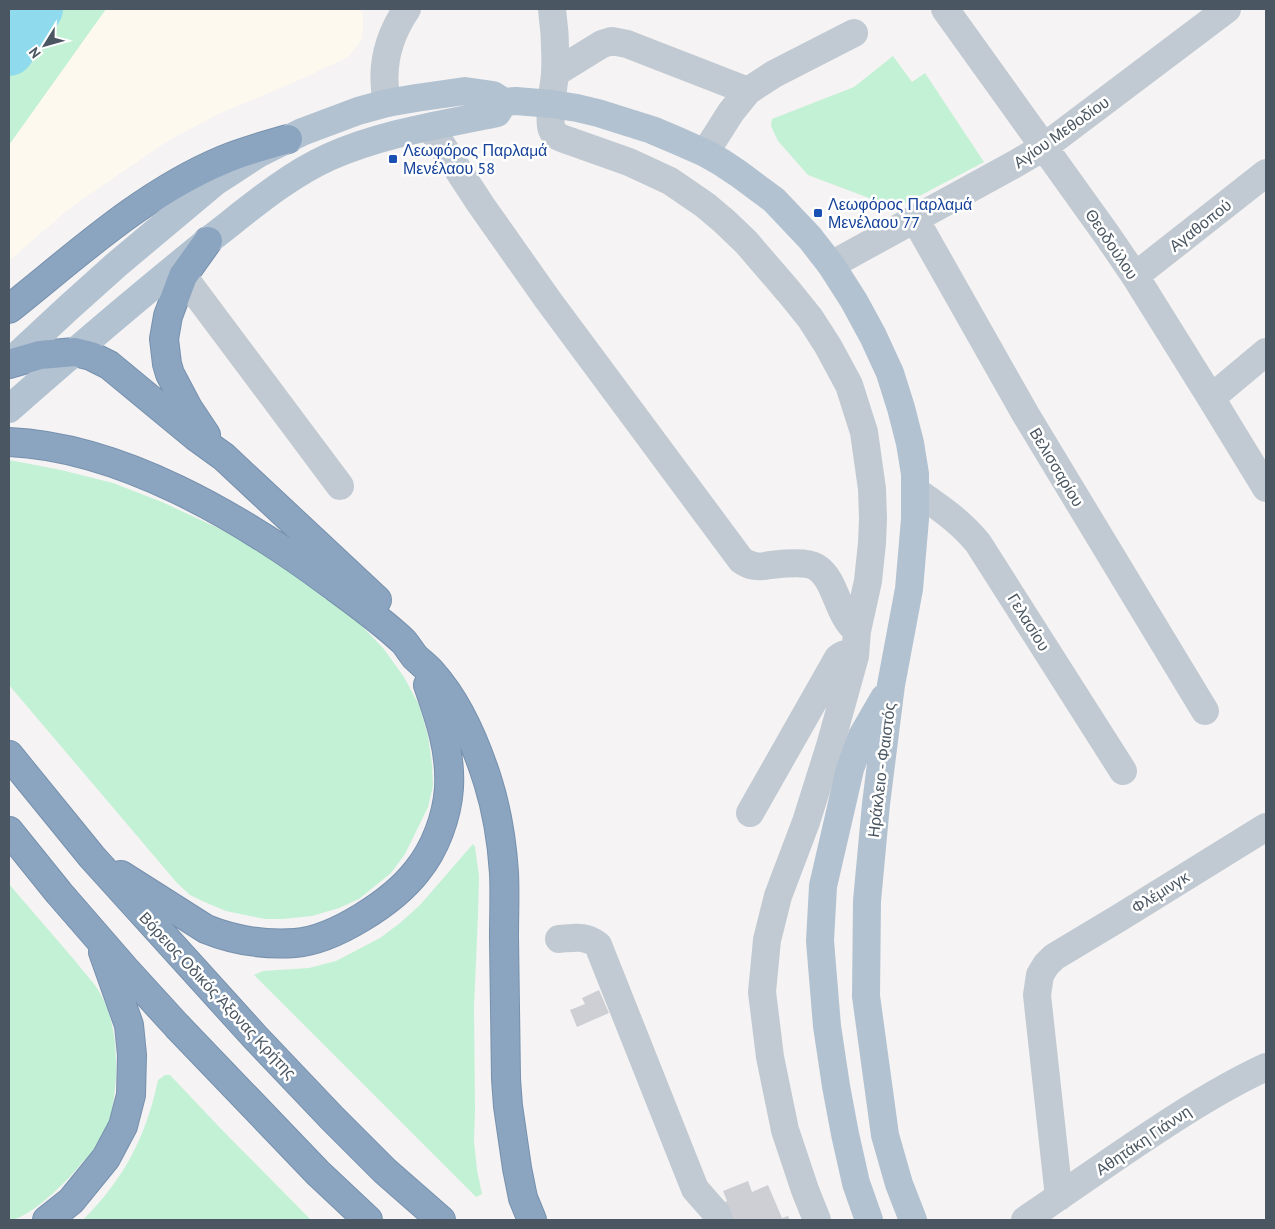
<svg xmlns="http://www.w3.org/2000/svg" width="1275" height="1229" viewBox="0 0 1275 1229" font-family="'PT Sans',sans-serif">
  <rect width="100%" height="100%" fill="#f5f3f3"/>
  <path fill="#fdf9ef" d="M106,9H359L363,14V30L361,41L348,57L295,82L218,114L166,142L70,208L9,261V145Z"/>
  <path fill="#c3f1d5" d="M9,9H106L9,145Z
    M893,56L912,82L925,73L984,162L906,203L883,210L869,198L808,175L778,141L771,126L772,119L854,87Z
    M9,460L61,470L113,483L162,502L220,529L274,559L320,591L358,622L383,648L404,677L419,705L428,736L432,764L433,786L428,807L405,854L391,873L359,899L339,908L312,916L283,919H265L226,911L209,904L190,895L177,883L9,685Z
    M473,844L475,847L479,876L478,916L474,1006L475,1110L474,1141L477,1170L482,1194L476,1197L254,975L263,971L309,968L336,961L380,938L400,923L420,905Z
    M9,884C31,910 54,936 76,962C84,973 95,983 101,995C123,1033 120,1109 99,1147C96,1152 89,1156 85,1160C81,1163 78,1168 75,1171C63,1185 27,1220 9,1220Z
    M165,1075H170L224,1132L311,1220H83C124,1179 146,1137 158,1080Z"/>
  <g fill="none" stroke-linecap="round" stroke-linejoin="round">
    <path stroke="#90daee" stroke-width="50" d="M9,51L38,9"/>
  </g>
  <path fill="#cdcfd5" d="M599,990L609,1013L577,1027L570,1010L585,1004L582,998Z
    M748,1181L752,1192L768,1185L782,1218L788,1216L790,1220H730L723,1203L727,1201L723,1191Z"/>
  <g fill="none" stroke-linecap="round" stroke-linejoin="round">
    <g stroke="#7690ad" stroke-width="30">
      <path id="highway" d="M9,309C77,255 142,194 223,160C244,151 267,145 288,139
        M9,364L40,355L75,352L91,356L109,365L195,436L224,457L377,600
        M206,435L188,408L170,374L167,364L164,339L168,316L183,276L208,241
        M9,442C121,447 240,517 328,582C354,601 381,620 404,642C408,647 411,652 415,657C420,662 427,667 432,673C459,703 476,744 488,782C497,811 502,842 504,873C505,894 504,916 504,937C505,984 505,1032 506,1079L508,1106L517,1168L523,1198L532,1220
        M9,755L92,857L255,1037L332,1118L385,1171L441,1220
        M9,831L59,893L125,969L177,1026L318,1173L368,1220
        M121,875L206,929C233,940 265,945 295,943C334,940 393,902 417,871C435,849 447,817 449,788C451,751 440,719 428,685
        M47,1220L71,1201L106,1158L123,1126L131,1095L132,1055L129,1025L103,952"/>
    </g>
    <path stroke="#c1cad2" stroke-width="28" d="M552,9C555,31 556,53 555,75C553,89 549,114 551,126C552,134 558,137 564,139L629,162L670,181L705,205L724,221L746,242L789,292L810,318L828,346L849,385L864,432L872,489L873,518L872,543L868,581L857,631L855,656L830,746L806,822L778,896L767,940L762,992L770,1057L785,1130L805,1190L817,1220
      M945,9L1107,235L1135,276L1211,398L1266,488
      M555,73L602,44L612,41L627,44L748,91
      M387,103C380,69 387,38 407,9
      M430,127L481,205L548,300L741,560C745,563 749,565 755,566C759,567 765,566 770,565C781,564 806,561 816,567C837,580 836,614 857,631
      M705,153L731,112L748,91L774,74L854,33
      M915,219L1026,415L1205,711
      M831,265L1015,164L1044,147L1227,9
      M183,276L340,486
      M1135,276L1266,173
      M1211,398L1266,352
      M916,491C939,507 960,521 978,543L1123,771
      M750,813L838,658C844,653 848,653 855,656
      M559,939C575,938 585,935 598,945L695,1189L717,1214L719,1220
      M1059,1197L1037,995L1040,975L1046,965L1054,957L1119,918L1266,827
      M1025,1220C1068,1191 1111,1160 1154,1132C1190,1108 1227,1085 1266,1067"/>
    <path stroke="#b3c2d1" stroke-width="28" d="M9,363L67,309L116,265L215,182L258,154L302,132L358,111L387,103L416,98L465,91L493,95L504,102L516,101L552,104L577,108L598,113L652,130L678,141L705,153L721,162L739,174L774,200L810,238L831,265L854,301L873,336L890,373L901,408L910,443L915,474V519L909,589L891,685L876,804L867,901L866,996L885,1135L899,1184L913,1220
      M9,409C76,350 144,292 214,236C250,208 287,176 329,157C382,133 441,125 497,113L504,102
      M869,1220L856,1183L845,1134L836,1086L827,1026L820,941L823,886L850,769L862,736L884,698"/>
    <use href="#highway" stroke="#8ba5c1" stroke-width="28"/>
  </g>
  <g fill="#1a4fb4" stroke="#fff" stroke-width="2">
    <rect x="388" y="154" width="10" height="10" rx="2.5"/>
    <rect x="813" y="208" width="10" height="10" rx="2.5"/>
  </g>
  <g text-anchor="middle" stroke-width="5" stroke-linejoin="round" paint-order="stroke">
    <g font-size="16" fill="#4a5661" stroke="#fff">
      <text transform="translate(1061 132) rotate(-35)" y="6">Αγίου Μεθοδίου</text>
      <text transform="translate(1200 225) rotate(-38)" y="6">Αγαθοπού</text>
      <text transform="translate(1112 244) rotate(56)" y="6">Θεοδούλου</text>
      <text transform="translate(1057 467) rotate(59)" y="6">Βελισσαρίου</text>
      <text transform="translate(1029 622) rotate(58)" y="6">Γελασίου</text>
      <text transform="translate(881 770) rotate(-83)" y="6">Ηράκλειο - Φαιστός</text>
      <text transform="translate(1160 892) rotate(-32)" y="6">Φλέμινγκ</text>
      <text transform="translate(218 995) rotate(47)" y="6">Βόρειος Οδικός Άξονας Κρήτης</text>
      <text transform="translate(1143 1140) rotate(-34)" y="6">Αθητάκη Γιάννη</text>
    </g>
    <g font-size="16" fill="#164399" stroke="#fff" text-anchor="start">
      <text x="403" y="156">Λεωφόρος Παρλαμά<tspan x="403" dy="18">Μενέλαου 58</tspan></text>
      <text x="828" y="210">Λεωφόρος Παρλαμά<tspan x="828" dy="18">Μενέλαου 77</tspan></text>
    </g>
  </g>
  <rect width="1275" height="1229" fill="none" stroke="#4a5661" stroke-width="20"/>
  <g transform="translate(45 45) rotate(233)" stroke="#ffffff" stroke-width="4" paint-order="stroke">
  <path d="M0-4L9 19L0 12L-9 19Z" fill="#4a5661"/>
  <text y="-8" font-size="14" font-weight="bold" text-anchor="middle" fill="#4a5661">N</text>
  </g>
</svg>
